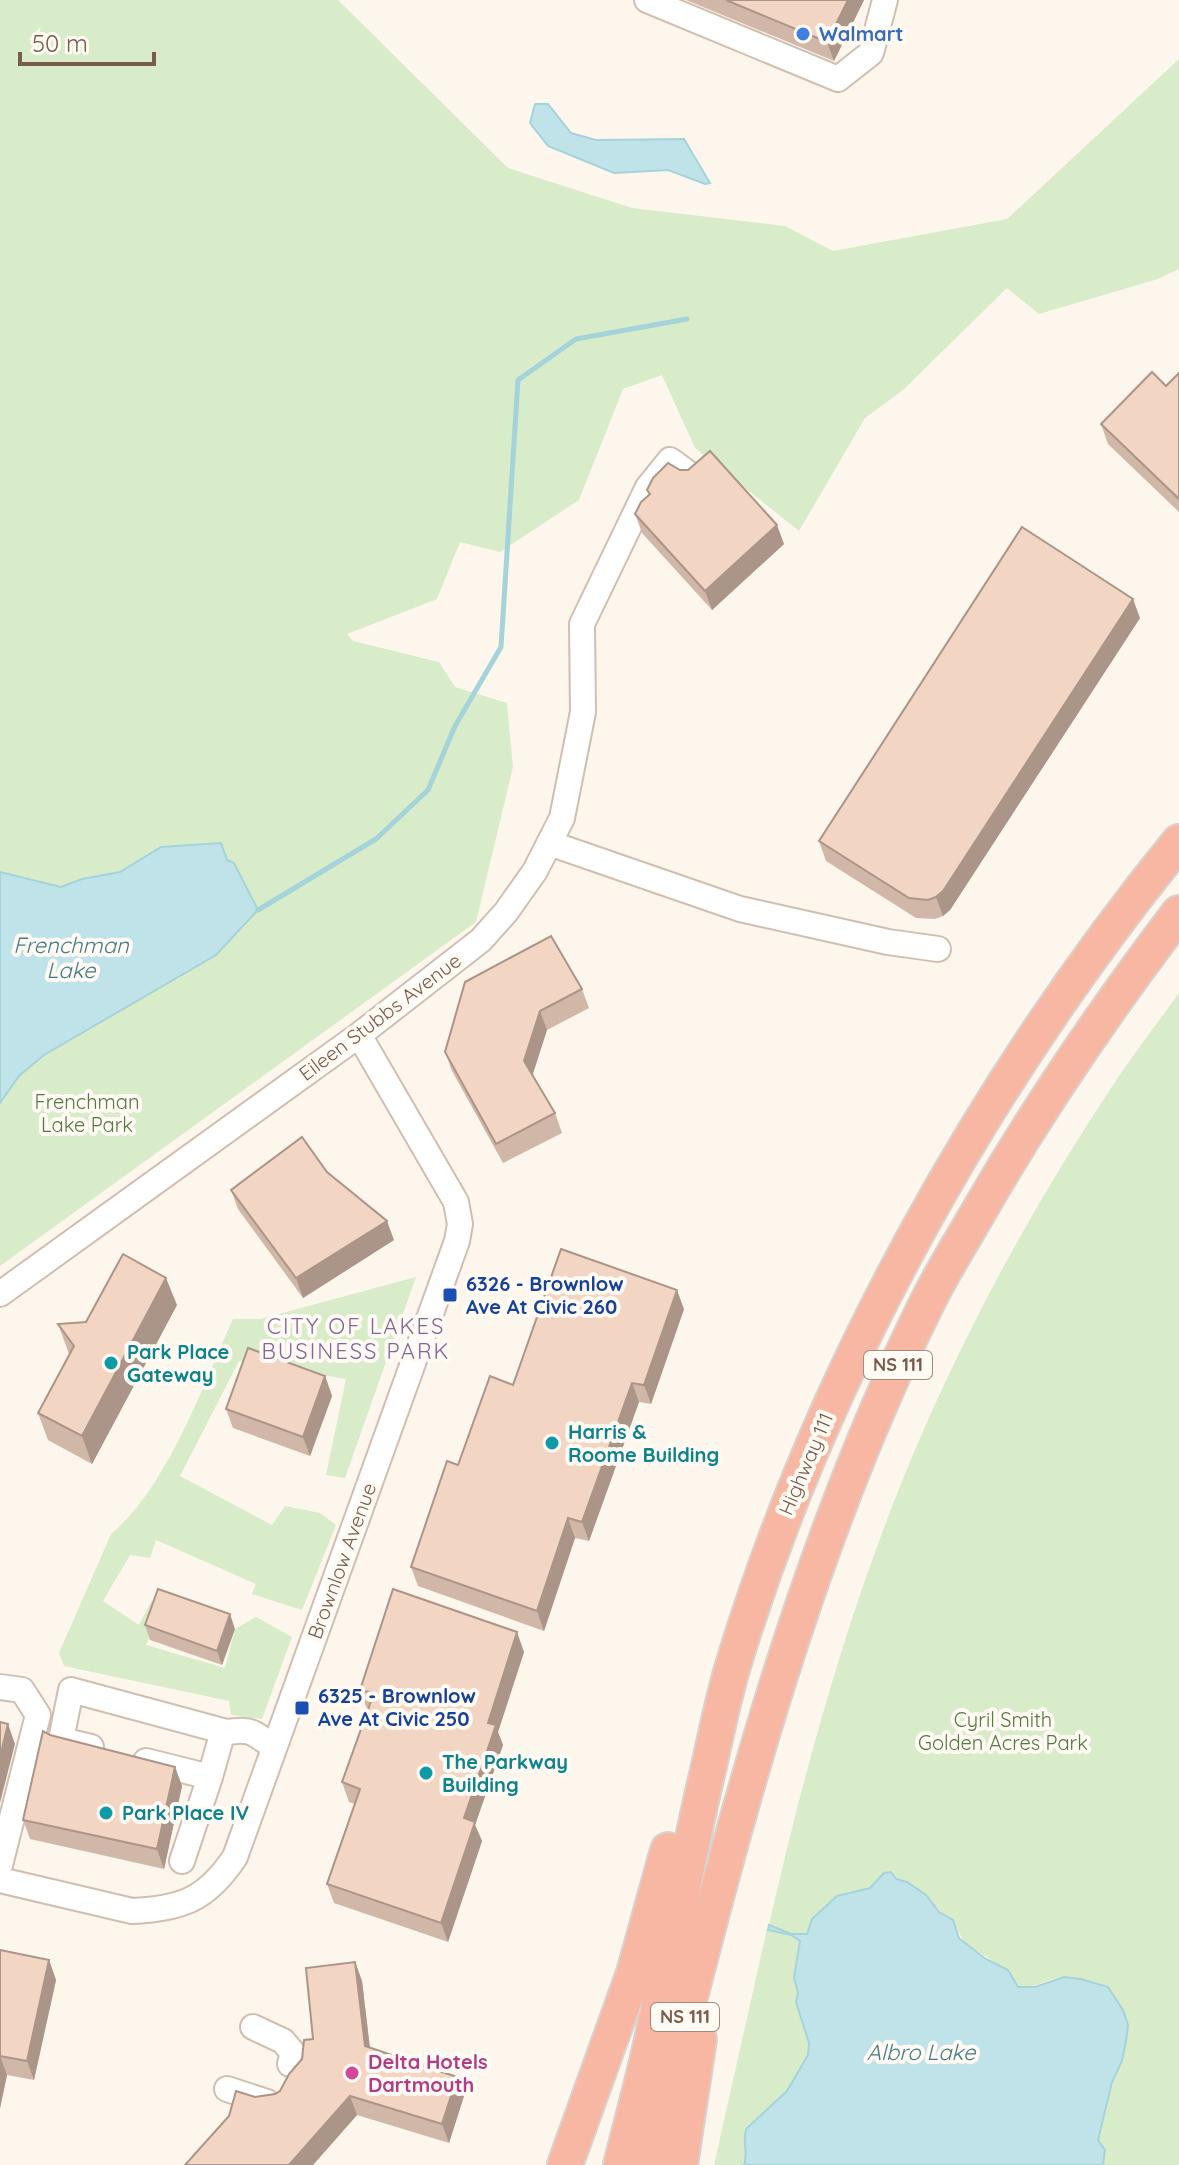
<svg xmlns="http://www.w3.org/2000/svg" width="1179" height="2165" viewBox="0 0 1179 2165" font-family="Quicksand,sans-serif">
  <rect width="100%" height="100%" fill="#fdf6ec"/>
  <path fill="#d8ecc9" d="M0,0H338L508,168L632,208L785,226L833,251L1007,219L1179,59V269L1158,279L1039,314L1007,288L903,390L865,418L799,531L695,448L662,375L623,389L579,500L500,552L460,542L437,599L347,634L353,641L439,662L455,687L507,703L513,767L476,922L0,1266V1103L19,1076L45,1055L216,955L258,910L234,863L161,847L120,872L82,879L61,888L0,872Z
    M1179,993V2165H1103L1105,2149L1098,2140C1105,2120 1106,2100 1112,2080C1117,2065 1124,2054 1126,2039C1132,2000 1102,1978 1066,1977C1049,1977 1036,1989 1018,1987L1010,1972L965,1943L950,1917L939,1912L926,1895L907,1882L896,1879L891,1872C884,1877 877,1883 870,1888C862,1893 854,1891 846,1894C831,1900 807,1917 808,1934H791L769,1925C800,1789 836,1655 885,1525C942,1373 1020,1226 1109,1091C1131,1057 1156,1025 1179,993Z
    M416,1277L345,1478L326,1475L346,1379L239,1361L180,1476L272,1525L285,1506L320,1513L336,1525L302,1610L252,1594L256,1584L156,1540L150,1558L130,1555L103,1601L139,1625L152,1600L161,1610L146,1645L225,1668L235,1629L256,1617L292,1637L262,1719L231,1715L229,1701L64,1666L59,1653L111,1534C167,1488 203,1385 233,1319H260Z
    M767,1929L791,1935L800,1941L794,1978L798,1993L796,2002L809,2043L808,2055L787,2091L776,2104L754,2120L746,2141L748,2152L743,2165H714Z"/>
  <path fill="#bfe3e8" stroke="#a5d3da" stroke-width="2" d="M535,104H548L571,133L596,140L684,139L710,183L705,184L668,170L614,173L548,146L530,123Z
    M221,843L227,860L234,863L258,910L216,955L44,1055L19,1076L0,1103V872L61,887L82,879L120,872L161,847Z
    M891,1872L896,1879L907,1882L926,1895L939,1912L953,1920L959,1938L965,1943L986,1959L1008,1970L1018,1987H1035L1064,1977L1081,1979L1108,1987L1123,2010L1128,2025L1126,2041L1122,2061L1112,2082L1098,2140L1105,2150L1103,2165H744C749,2150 741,2140 747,2128L787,2091L808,2055L809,2043L796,2002L798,1993L794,1978L800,1941L791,1935L768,1930L769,1925L791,1934H807L812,1919L837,1896L870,1888L884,1873Z"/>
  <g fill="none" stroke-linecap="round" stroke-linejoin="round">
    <path stroke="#a5d3da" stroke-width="5" d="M258,910L376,839L428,790L455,726L501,647L518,380L576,339L687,319"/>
    <g stroke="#d1beb0" stroke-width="28">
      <path id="minor" d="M647,0L838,79L871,53L885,0
        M549,843L740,909L888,942L938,949
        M0,1294L359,1035L481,940L506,912L535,871L562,818L583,712L582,624L648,487L670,460L689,474
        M0,1687L22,1690L38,1715L0,1865
        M91,1747L61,1740L71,1690L223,1731C231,1733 236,1730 244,1731C256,1731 263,1742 275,1746
        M146,1761L210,1777L223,1731
        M182,1861L210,1777
        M0,1880L132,1911C182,1909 207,1899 235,1857L457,1241L460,1224L456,1202L359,1035
        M253,2027L283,2041L293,2053L290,2064
        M227,2089L267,2102"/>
    </g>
    <g stroke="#dad1cd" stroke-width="38">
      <path id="highway" d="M565,2165L634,1973L668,1850
        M621,2165C631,2125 642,2085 651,2044C671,1952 687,1858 709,1766C717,1730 724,1694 735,1659C824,1368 987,1078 1179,842
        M647,2165C723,1869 793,1569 931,1295C946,1266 963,1239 979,1211C1039,1107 1106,1009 1179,913
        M680,2165L699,2039"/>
    </g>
    <use href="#minor" stroke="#fff" stroke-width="24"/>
    <use href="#highway" stroke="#f7b7a3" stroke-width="34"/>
  </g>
  <path fill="#d1b7a8" d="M686,0H864L834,61Z
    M1179,373V512L1108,444L1101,424L1166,386Z
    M647,490L784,544L712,610L642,533L635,514L649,495Z
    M1140,618L950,910L943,916L935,919L916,918L826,861L819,841Z
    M582,989L589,1008L547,1030L532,1075L555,1113L562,1133L503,1163L452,1071L445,1052Z
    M327,1172L394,1240L303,1298L238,1209L231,1190Z
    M177,1305L92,1464L48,1440L38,1413L69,1354L58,1324L86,1322Z
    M684,1309L651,1404L639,1402L589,1541L575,1538L544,1631L418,1586L411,1567L458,1465L513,1385Z
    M325,1376L332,1396L310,1456L233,1428L226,1409Z
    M145,1625L235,1629L222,1665L150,1640Z
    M524,1652L498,1732L503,1745L475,1825L482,1841L448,1942L334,1903L327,1884L355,1804L349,1802L342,1782L368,1710L367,1709L360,1690Z
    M50,1735L175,1767L182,1786L164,1869L30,1839L23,1820Z
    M0,1950L49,1960L56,1980L34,2080L7,2075L0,2108Z
    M355,1962L362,1981L370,2048L464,2096L449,2143L357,2115L313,2165H185L255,2097L275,2094L280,2091L302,2059Z"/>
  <path fill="#aa9588" d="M848,0H864L834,61L827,42Z
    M777,525L784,544L712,610L705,591Z
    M1133,599L1140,618L950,910L943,916L936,897Z
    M540,1011L547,1030L531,1080L524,1061Z
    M387,1221L394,1240L303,1298L296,1278Z
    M166,1278L177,1305L92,1464L82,1436Z
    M677,1290L684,1309L651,1404L644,1385Z
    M325,1376L332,1396L310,1456L303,1437Z
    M632,1383L639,1402L589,1541L582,1522Z
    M568,1518L575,1538L544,1631L537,1611Z
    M230,1614L235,1629L222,1665L217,1651Z
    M517,1632L524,1652L498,1732L503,1745L475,1825L482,1841L448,1942L441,1923L464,1818L488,1723Z
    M8,1724L15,1744L0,1803V1757Z
    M175,1767L182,1786L164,1869L157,1849Z
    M49,1960L56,1980L34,2080L27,2061Z
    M355,1962L362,1981L372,2066L365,2046Z
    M0,2056L7,2075L0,2108Z
    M457,2077L464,2096L449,2143L442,2124Z
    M350,2096L357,2115L313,2165H289Z"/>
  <path fill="#f3d5c3" stroke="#aa9588" stroke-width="2" d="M726,0H848L827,42Z
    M1152,372L1166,386L1179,373V499L1101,424Z
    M710,451L777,525L705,591L635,514L641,502L650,494L647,490L653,478L668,463L680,470H688Z
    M1022,527L1133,599L943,891L936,897L928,900L909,898L819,841Z
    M551,936L582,989L540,1011L524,1061L555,1113L496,1144L445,1052L465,982Z
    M302,1137L327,1172L387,1221L296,1278L231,1190Z
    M561,1249L677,1290L644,1385L632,1383L582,1522L568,1518L537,1611L411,1567L447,1461L458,1465L490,1376L513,1385Z
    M123,1254L166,1278L82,1436L38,1413L74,1346L58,1324L86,1322Z
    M248,1348L325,1376L303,1437L226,1409Z
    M158,1589L230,1614L217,1651L145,1625Z
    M393,1589L517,1632L488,1723L496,1725L464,1818L475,1822L441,1923L327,1884L360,1789L342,1782L374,1693L360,1690Z
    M0,1722L8,1724L0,1757Z
    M43,1731L50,1735L175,1767L157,1849L23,1820Z
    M0,1950L49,1960L27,2061L0,2056V2057Z
    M355,1962L365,2046L457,2077L442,2124L350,2096L289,2165H185L229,2116L236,2091L255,2097L275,2094L280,2091L289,2074L302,2059L304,2040L313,2039L306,1968Z"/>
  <circle fill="#3f7fe0" stroke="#fffaf3" stroke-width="3" cx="803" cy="34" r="8"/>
  <g fill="#1a4fb4" stroke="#fffaf3" stroke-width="3">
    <rect x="442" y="1287" width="16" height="16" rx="4"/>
    <rect x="294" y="1700" width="16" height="16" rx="4"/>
  </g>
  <g fill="#0f9aa8" stroke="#fffaf3" stroke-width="3">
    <circle cx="111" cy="1363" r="8"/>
    <circle cx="552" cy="1443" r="8"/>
    <circle cx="426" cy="1773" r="8"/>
    <circle cx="106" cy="1813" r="8"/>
  </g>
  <circle fill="#d1479c" stroke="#fffaf3" stroke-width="3" cx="352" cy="2073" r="8"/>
  <g text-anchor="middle" stroke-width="8" stroke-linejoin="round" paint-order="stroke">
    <g fill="#fffaf3" stroke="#a28b7f" stroke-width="2">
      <rect x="864" y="1351" width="68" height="28" rx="6"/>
      <rect x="651" y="2003" width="68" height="28" rx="6"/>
    </g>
    <g font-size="18" font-weight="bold" fill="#7a5c4d">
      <text x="898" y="1371">NS 111</text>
      <text x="685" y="2023">NS 111</text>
    </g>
    <g font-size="20" font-weight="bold" fill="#366cbe" stroke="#fffaf3" text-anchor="start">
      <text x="819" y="41">Walmart</text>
    </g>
    <g font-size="20" fill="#7a5c4d" stroke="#fffaf3">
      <text transform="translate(380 1017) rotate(-37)" y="7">Eileen Stubbs Avenue</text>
      <text transform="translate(806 1464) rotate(-67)" y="7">Highway 111</text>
      <text transform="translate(342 1561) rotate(-70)" y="7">Brownlow Avenue</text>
    </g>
    <g font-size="20" fill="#537a41" stroke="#fffaf3">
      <text x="87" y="1109">Frenchman<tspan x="87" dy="23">Lake Park</tspan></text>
      <text x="1003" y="1727">Cyril Smith<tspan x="1003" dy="23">Golden Acres Park</tspan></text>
    </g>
    <g font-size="20" font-weight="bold" fill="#164399" stroke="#fffaf3" text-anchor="start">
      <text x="466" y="1291">6326 - Brownlow<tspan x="466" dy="23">Ave At Civic 260</tspan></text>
      <text x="318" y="1703">6325 - Brownlow<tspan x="318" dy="23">Ave At Civic 250</tspan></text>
    </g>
    <g font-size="20" font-weight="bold" fill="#0d838f" stroke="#fffaf3" text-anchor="start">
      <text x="127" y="1359">Park Place<tspan x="127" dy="23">Gateway</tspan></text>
      <text x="568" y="1439">Harris &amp;<tspan x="568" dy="23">Roome Building</tspan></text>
      <text x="442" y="1769">The Parkway<tspan x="442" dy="23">Building</tspan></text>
      <text x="122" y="1820">Park Place IV</text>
    </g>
    <g font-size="20" font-weight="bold" fill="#b23c85" stroke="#fffaf3" text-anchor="start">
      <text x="368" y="2069">Delta Hotels<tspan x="368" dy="23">Dartmouth</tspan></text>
    </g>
    <g font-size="22" font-style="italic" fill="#437c86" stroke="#fffaf3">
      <text x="71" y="953">Frenchman<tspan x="71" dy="25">Lake</tspan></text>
      <text x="921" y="2060">Albro Lake</text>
    </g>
    <g font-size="22" letter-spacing="2" fill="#846695" stroke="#fffaf3">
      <text x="356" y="1334">CITY OF LAKES<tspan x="356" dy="25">BUSINESS PARK</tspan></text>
    </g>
  </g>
  <path d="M20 52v12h134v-12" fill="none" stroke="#7a5c4d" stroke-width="4"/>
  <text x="32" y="52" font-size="24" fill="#7a5c4d" stroke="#fffaf3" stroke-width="6" paint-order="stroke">50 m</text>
</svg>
